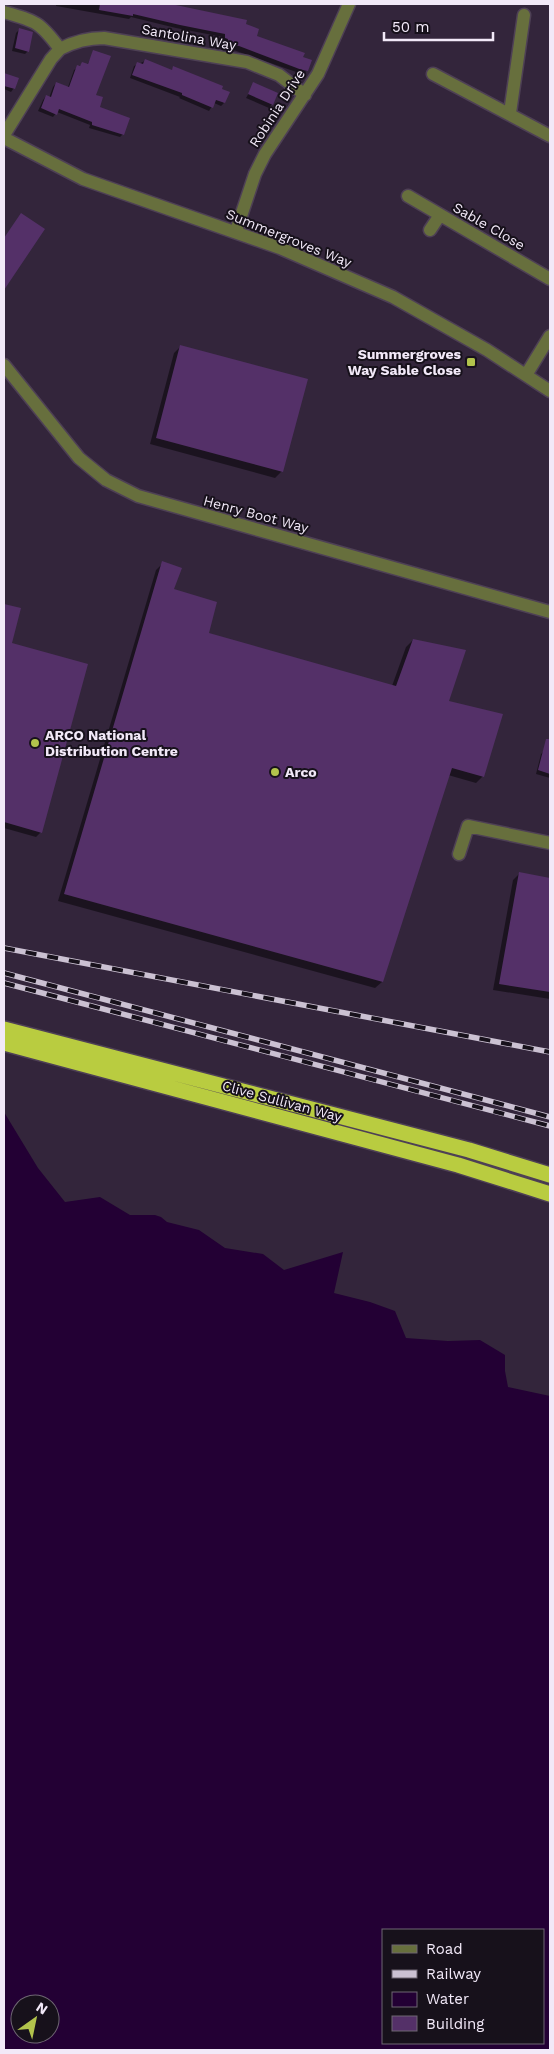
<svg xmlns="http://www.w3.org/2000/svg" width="554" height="2054" viewBox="0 0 554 2054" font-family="'Work Sans',sans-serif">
  <rect width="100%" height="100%" fill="#33253b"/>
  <path fill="#230034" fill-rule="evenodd" d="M4,1112L38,1168L65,1202L100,1197L130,1215H155L161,1217L167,1222L199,1230L225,1248L263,1254L284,1270L343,1252L334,1293L370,1302L395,1311L406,1338L448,1341L480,1340L505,1355V1371L508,1387L550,1396V2050H4ZM383,1930H543V2043H383ZM20,2004H50V2034H20Z"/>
  <path fill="#0007" d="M56,4H162L245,21V25L255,37L302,58L307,70L303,74L299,73L225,47L226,42L222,41L223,37L176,28L131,17L129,19L56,6Z
    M20,29L28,51L25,54L12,51L16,33Z
    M94,52V95L98,108L123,134L120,137L89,128L90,125L57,112L53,117L38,111L43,100L46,96L49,98L53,87L56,83L68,87L74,70L82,64L87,65Z
    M145,61L171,71L174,68L224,103L221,106L214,103L209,111L179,98L180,97L130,78L134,66Z
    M4,75L17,78L14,88L11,92L4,89Z
    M254,84L272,104L269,108L246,98Z
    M181,346L282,471L275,478L150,444L174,353Z
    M163,563L173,590L208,634L392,686L406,647L413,640L448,702L483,776L476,783L448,775L382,982L375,988L58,901L156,570Z
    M4,605L20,609L10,644L41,832L36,837L4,828Z
    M544,751L550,753V778L536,774L541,754Z
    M519,874L550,880V999L493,990L513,880Z"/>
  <path fill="#543068" d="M100,4H171L247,20L246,24L259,29L257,36L305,53L303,57L312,60L308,71L302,70L239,46L227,44L228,39L225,38V34L180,25L133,14V16L99,10Z
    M19,28L33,32L29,52L15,48Z
    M93,50L111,56L96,95L103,97L100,107L130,118L124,135L92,125V122L59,109L57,115L41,108L46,95L51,97L56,82L69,87L77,65L80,66L82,62L88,64Z
    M145,59L172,70L173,66L223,86L222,89L230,92L225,103L216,100L213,108L182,95V93L132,75L137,62L143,64Z
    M4,73L19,78L15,89L4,86Z
    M253,82L278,93L273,105L248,94Z
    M21,213L45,229L4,290V238Z
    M180,345L308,379L283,472L156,438Z
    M162,561L182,568L174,589L217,602L209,633L396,686L413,639L466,650L449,701L503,714L484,777L452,768L383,982L64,894Z
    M4,604L21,608L12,643L88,664L42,833L4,822Z
    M546,739H550V774L538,770Z
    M519,872L550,878V992L499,984Z"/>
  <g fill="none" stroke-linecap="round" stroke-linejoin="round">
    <g stroke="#4e4055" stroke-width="15">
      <path id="minor" d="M4,12C36,21 40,22 60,49C75,41 88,38 104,38L247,62L279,75L305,95
        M433,74L550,136
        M510,113L524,15
        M4,135L51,59L60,49
        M4,138L83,179L280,248L393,297L487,350L550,391
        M408,196L550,279
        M430,230L440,215
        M236,231L255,174L265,154L318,74L349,4
        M4,365L79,458L106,480L138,496L550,612
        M526,375L550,336
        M459,854L468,826L550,843"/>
    </g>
    <g stroke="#4e4055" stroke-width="18">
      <path id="highway" d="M4,1029L469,1150L550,1175
        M4,1043L458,1165L550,1194"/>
    </g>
    <use href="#minor" stroke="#676f3d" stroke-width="12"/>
    <use href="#highway" stroke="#b9cc40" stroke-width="15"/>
    <g stroke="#cbc1d2" stroke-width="5.5">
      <path id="rail" d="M4,948L550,1052
        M4,973L550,1117
        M4,983L550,1126"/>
    </g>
    <use href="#rail" stroke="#17111b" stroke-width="4" stroke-dasharray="11" stroke-linecap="butt"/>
  </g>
  <g fill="#b2c34c" stroke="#17111b" stroke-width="2">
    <rect x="466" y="357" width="10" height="10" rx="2.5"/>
    <circle cx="35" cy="743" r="5"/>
    <circle cx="275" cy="772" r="5"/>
  </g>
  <g text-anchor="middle" stroke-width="4" stroke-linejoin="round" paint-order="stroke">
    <g font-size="14" fill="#f2e9f8" stroke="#17111b">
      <text transform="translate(189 37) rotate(10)" y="5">Santolina Way</text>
      <text transform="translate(277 108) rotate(-57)" y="5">Robinia Drive</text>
      <text transform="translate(489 226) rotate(30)" y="5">Sable Close</text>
      <text transform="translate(289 238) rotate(22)" y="5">Summergroves Way</text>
      <text transform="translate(256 514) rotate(15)" y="5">Henry Boot Way</text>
      <text transform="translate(282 1101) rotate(15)" y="5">Clive Sullivan Way</text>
    </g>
    <g font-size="14" font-weight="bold" fill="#f2e9f8" stroke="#17111b" text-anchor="start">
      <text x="461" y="359" text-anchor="end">Summergroves<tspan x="461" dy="16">Way Sable Close</tspan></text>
      <text x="45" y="740">ARCO National<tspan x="45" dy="16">Distribution Centre</tspan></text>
      <text x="285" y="777">Arco</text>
    </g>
  </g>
  <rect width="554" height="2054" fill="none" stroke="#f2e9f8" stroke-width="10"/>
  <rect x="382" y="1929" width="162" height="115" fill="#17111b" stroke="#6f6773"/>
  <rect x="392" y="1945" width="25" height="8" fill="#676f3d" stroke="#6f6773"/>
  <text x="426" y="1954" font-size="15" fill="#f2e9f8">Road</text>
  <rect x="392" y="1970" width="25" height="8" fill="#cbc1d2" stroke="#6f6773"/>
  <text x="426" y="1979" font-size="15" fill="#f2e9f8">Railway</text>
  <rect x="392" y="1992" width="25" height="15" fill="#230034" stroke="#6f6773"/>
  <text x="426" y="2004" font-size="15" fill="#f2e9f8">Water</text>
  <rect x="392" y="2016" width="25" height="15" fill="#543068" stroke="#6f6773"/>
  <text x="426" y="2029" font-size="15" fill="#f2e9f8">Building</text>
  <g transform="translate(35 2019) rotate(33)"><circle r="24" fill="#17111b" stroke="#6f6773"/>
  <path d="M0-4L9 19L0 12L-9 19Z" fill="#b2c34c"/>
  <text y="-8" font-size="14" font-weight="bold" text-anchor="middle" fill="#f2e9f8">N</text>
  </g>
  <path d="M384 32v8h109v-8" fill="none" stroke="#f2e9f8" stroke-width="2.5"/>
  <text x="392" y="32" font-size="15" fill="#f2e9f8" stroke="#17111b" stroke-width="4" paint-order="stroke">50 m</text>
</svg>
